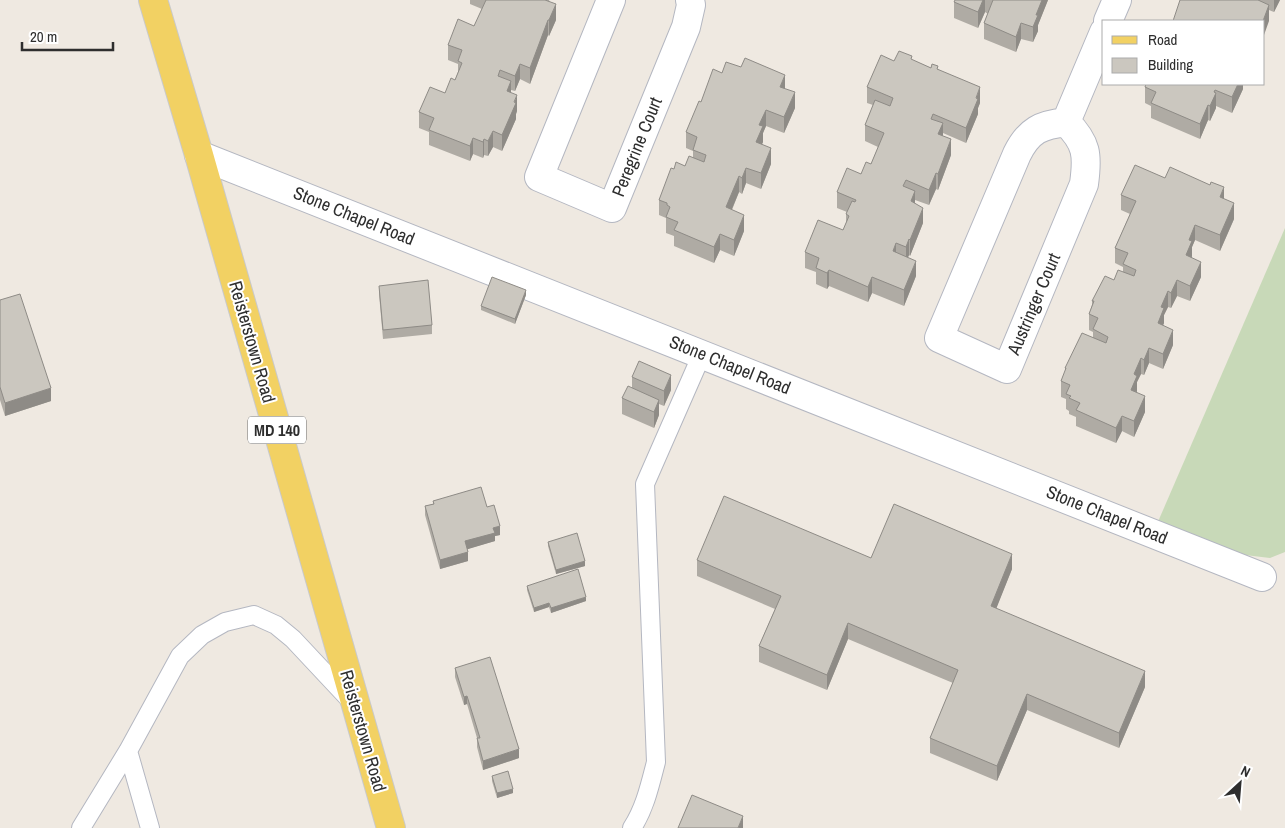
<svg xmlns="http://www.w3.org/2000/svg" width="1285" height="828" viewBox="0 0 1285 828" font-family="'Archivo Narrow',sans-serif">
  <rect width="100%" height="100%" fill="#efe9e1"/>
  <path fill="#c8d9b8" d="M1285,228V552L1270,558L1245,555L1157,524Z"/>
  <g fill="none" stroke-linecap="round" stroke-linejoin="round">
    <g stroke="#b4b7c1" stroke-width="20">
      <path id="lane" d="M128,751L150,828
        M81,828L128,751L180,656L202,635L225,622L254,615L276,625L293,639L352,702
        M632,828C645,808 650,785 656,762L645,484L702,354"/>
    </g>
    <g stroke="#b4b7c1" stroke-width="30">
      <path id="street" d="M611,0L539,177L612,208L686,27L691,5L690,0
        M1108,21L1117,0
        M1066,122C1087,143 1088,155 1084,184L1007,369L939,338L1017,154C1029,130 1041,125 1066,122Z
        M1066,122L1104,32
        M199,155L1262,577"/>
    </g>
    <g stroke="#c9c9c9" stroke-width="30">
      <path id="primary" d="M153,0L199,155L391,828"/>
    </g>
    <use href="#lane" stroke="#fff" stroke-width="18"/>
    <use href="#street" stroke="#fff" stroke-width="28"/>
    <use href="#primary" stroke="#f2d163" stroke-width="28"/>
  </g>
  <path fill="#afaba4" d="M470,0H549L556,20L549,36L548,35L530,84L520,79L515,91L511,90V93L517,111L516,114V119L502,151L493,147L488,156L484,155L483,158L473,154L470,161L429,145V132L419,128V112L445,93L455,80L458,72V64L448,60V45L474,26L482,9L470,4Z
    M955,0H1048L1038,25V31L1033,42L1021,39L1016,52L984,39V23L988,14L985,12L978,28L954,18V2Z
    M1180,0H1280L1274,12L1269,10V21H1264Z
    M912,60L931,68L938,69L980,103L978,108V114L966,143L943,133V136L951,155L938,190L936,189L929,205L915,200V203L923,223L910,256L909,255L908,257L916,276L904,306L872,293L868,302L829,286L827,289L816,284V272L805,268V252L843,230L846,223V214L847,212L837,208V192L861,174L871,164L878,147L865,141V125L873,105L867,103V87L894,61Z
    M1243,84V89L1232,113L1216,106V108L1210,121L1208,120L1200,139L1151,118V106L1145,103V87Z
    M785,89L795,108L784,133L766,126L763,133V142L762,144L771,164L761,189L746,183L742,194L739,192L732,210L744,231L734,256L720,250L714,263L674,246V236L666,233V218L659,215V200L674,169L685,166L693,158V151L686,148V132L701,102Z
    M1165,178L1224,199L1234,219L1220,251L1195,240L1192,247V258L1201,277L1190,301L1177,296L1171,308L1168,307L1164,315V323L1163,325L1173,345L1163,369L1149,363L1144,375L1141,374L1137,382V393L1145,412L1134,437L1122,431L1116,443L1076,426V417L1069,414V411L1066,409V399L1061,397V381L1065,372V368L1093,338V332L1089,330V314L1092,305V301L1123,272V267L1115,263V248L1130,214L1121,210V195Z
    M379,286L432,325V334L383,339L379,294Z
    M526,295L515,324L481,310V306Z
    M0,300L51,401L5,416L0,400Z
    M632,377L671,390L664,406L659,404V415L654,428L622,414V398L632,388Z
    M433,501L487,507L500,535L495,536V541L467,549L468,561L440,569L425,515V506L433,504Z
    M548,542L585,566L556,574L548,546Z
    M871,558L1012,569L996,608L1145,687L1119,748L1027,710L997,781L930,753V738L953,683L848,639L827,690L759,662V646L775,609L697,576V560Z
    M527,586L586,601L551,613L549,607L534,612L527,590Z
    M455,668L519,758L483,770L477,747V738L467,704L464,705L455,677Z
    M492,776L513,793L497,798L492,781Z"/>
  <path fill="#8e8b86" d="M983,0H985V12L978,28V12Z
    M1042,0H1048L1038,25V31L1033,42V27L1036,15Z
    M1274,0H1280L1274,12Z
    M556,4V20L549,36V20Z
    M1269,5V21L1264,35V21H1263Z
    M548,20V35L530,84V68Z
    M1021,23V39L1016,52V37Z
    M520,64V79L515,91V76Z
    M785,75V90L780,87Z
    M511,81V97L507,91Z
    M1238,84H1243V89L1232,113V97Z
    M980,87V103L978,108V114L966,143V128Z
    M1215,90V95L1216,93V108L1210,121V106Z
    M795,92V108L784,133V117Z
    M517,95V111L516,114V119L502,151V135Z
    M1208,105V120L1200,139V124Z
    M766,110V126L763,133V142L756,157V142L759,125Z
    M943,123V139L938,134Z
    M493,131V147L488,156V141Z
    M473,138V154L470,161V146Z
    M484,139V155L483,158V142Z
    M951,139V155L938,190V174Z
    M771,148V164L761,189V173Z
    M746,168V183L742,194V178Z
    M936,173V189L929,205V190Z
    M739,176V192L726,223V207Z
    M1224,187V203L1220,197Z
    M915,191V207L911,201Z
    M1234,203V219L1220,251V235Z
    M923,208V223L910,256V240Z
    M744,215V231L734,256V240Z
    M1195,225V240L1192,247V256L1186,271V255L1189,240Z
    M720,234V250L714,263V247Z
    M909,239V255L906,262V247Z
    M896,243V258L893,251Z
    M916,261V276L904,306V290Z
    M1201,262V277L1190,301V286Z
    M829,270V286L827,289V273Z
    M872,277V293L868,302V287Z
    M1177,280V296L1171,308V293Z
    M526,290V295L515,324V319Z
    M1168,291V307L1164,315V323L1158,338V323L1161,307Z
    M1173,330V345L1163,369V354Z
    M1149,348V363L1144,375V360Z
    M1141,358V374L1137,382V391L1131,406V390L1134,374Z
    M671,375V390L664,406V391Z
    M51,388V401L5,416V403Z
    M1145,396V412L1134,437V421Z
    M659,400V415L654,428V412Z
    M1122,416V431L1116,443V428Z
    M500,526V535L495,536V541L465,550V541L493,528Z
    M468,552V561L440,569V560Z
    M1012,554V569L991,622V606Z
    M585,561V566L556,574V570Z
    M586,597V601L551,613V608Z
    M549,603V607L534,612V608Z
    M848,623V639L827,690V675Z
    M1145,671V687L1119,748V733Z
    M1027,694V710L997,781V766Z
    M467,696V704L464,705V697Z
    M519,749V758L483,770V761Z
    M513,789V793L497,798V793Z
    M743,816V828H738Z"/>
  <path fill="#cbc7bf" stroke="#8e8b86" d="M486,0H545L556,4L549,20H548L530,68L520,64L515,76L500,70L498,76L511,81L507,91L517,95L514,102L516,103L502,135L493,131L488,141L484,139L483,142L473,138L470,146L429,130L434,118L419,112L430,87L445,93L451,78L455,80L462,63L458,61L462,50L448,45L458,19L474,26Z
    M955,0H983L978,12L954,2Z
    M993,0H1042L1036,15H1038L1033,27L1021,23L1016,37L984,23Z
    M1180,0H1258L1269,5L1263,21H1173Z
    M899,51L912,56L911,59L931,68L932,64L938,66L937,69L980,87L976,98L978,99L966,128L933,114L931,119L943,123L938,134L951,139L938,174L936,173L929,190L906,180L903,186L915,191L911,201L923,208L910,240L909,239L906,247L896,243L893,251L916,261L904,290L872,277L868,287L829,270L827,273L816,268L819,258L805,252L818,220L843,230L849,216L846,214L852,201L855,202L856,200L837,192L847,168L861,174L866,162L871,164L884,133L865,125L875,100L890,106L893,98L867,87L881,55L894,61Z
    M745,58L785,75L780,87L795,92L784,117L766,110L759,125L763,126L756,142L771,148L761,173L746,168L742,178L739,176L726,207L744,215L734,240L720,234L714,247L674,230L678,222L666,217L670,207L667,205V203L659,200L671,168L674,169L676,162L685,166L689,156L704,162L706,155L693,150L697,137L686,132L699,101L701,102L713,69L722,73L726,62L741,67Z
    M1146,84H1238L1232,97L1215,90L1214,92L1216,93L1210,106L1208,105L1200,124L1151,103L1156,92L1145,87Z
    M1135,165L1165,178L1170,167L1210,185L1211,182L1224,187L1220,197L1234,203L1220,235L1195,225L1189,240L1192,241L1186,255L1201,262L1190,286L1177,280L1171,293L1168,291L1161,307L1164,308L1158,323L1173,330L1163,354L1149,348L1144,360L1141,358L1134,374L1137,376L1131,390L1145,396L1134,421L1122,416L1116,428L1076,410L1080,403L1069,398L1071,396L1066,394L1070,385L1061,381L1066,368H1065L1082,333L1106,343L1108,337L1093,329L1098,318L1089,314L1094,301H1092L1105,276L1114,280L1118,270L1134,276L1136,270L1123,264L1128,253L1115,248L1136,201L1121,195Z
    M492,277L526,290L515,319L481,306Z
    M428,280L432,325L383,330L379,286Z
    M20,294L51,388L5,403L0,387V300Z
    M639,361L671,375L664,391L632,377Z
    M628,386L659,400L654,412L622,398Z
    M481,487L487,507L494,505L500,526L493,528L495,533L465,541L468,552L440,560L425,506L434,504L433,501Z
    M724,496L871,558L894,504L1012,554L991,606L1145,671L1119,733L1027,694L997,766L930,738L958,670L848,623L827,675L759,646L781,596L697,560Z
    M577,533L585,561L556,570L548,542Z
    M578,569L586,597L551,608L549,603L534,608L527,586Z
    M490,657L519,749L483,761L477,738H480L467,696L464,697L455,668Z
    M508,771L513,789L497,793L492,776Z
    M692,795L743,816L738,828H678Z"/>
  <g text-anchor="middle" stroke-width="4" stroke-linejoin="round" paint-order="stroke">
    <rect fill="#fff" stroke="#6d6d6d" stroke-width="1" x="248" y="416.5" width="58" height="27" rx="4"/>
    <g font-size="16" font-weight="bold" fill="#2e2e2e">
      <text x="277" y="436">MD 140</text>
    </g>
    <g font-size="18" fill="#2e2e2e" stroke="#fff">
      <text transform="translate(637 147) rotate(-68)" y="6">Peregrine Court</text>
      <text transform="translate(354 216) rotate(22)" y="6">Stone Chapel Road</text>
      <text transform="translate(1034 304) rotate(-67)" y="6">Austringer Court</text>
      <text transform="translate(252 342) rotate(74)" y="6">Reisterstown Road</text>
      <text transform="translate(730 365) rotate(22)" y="6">Stone Chapel Road</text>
      <text transform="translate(1107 515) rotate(22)" y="6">Stone Chapel Road</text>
      <text transform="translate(363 731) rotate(74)" y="6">Reisterstown Road</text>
    </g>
  </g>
  <rect x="1102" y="20" width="162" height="65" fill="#ffffff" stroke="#ababab"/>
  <rect x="1112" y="36" width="25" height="8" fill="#f2d163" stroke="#ababab"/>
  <text x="1148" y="45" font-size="15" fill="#2e2e2e">Road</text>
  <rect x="1112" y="58" width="25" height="15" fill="#cbc7bf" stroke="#ababab"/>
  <text x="1148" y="70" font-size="15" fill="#2e2e2e">Building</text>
  <g transform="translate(1240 783) rotate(26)" stroke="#ffffff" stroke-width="4" paint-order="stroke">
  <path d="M0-4L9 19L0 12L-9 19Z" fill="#2e2e2e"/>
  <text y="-8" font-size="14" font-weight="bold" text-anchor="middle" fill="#2e2e2e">N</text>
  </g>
  <path d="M22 42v8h91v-8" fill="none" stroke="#2e2e2e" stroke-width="2.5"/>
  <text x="30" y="42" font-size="15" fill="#2e2e2e" stroke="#ffffff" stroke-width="4" paint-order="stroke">20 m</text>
</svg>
